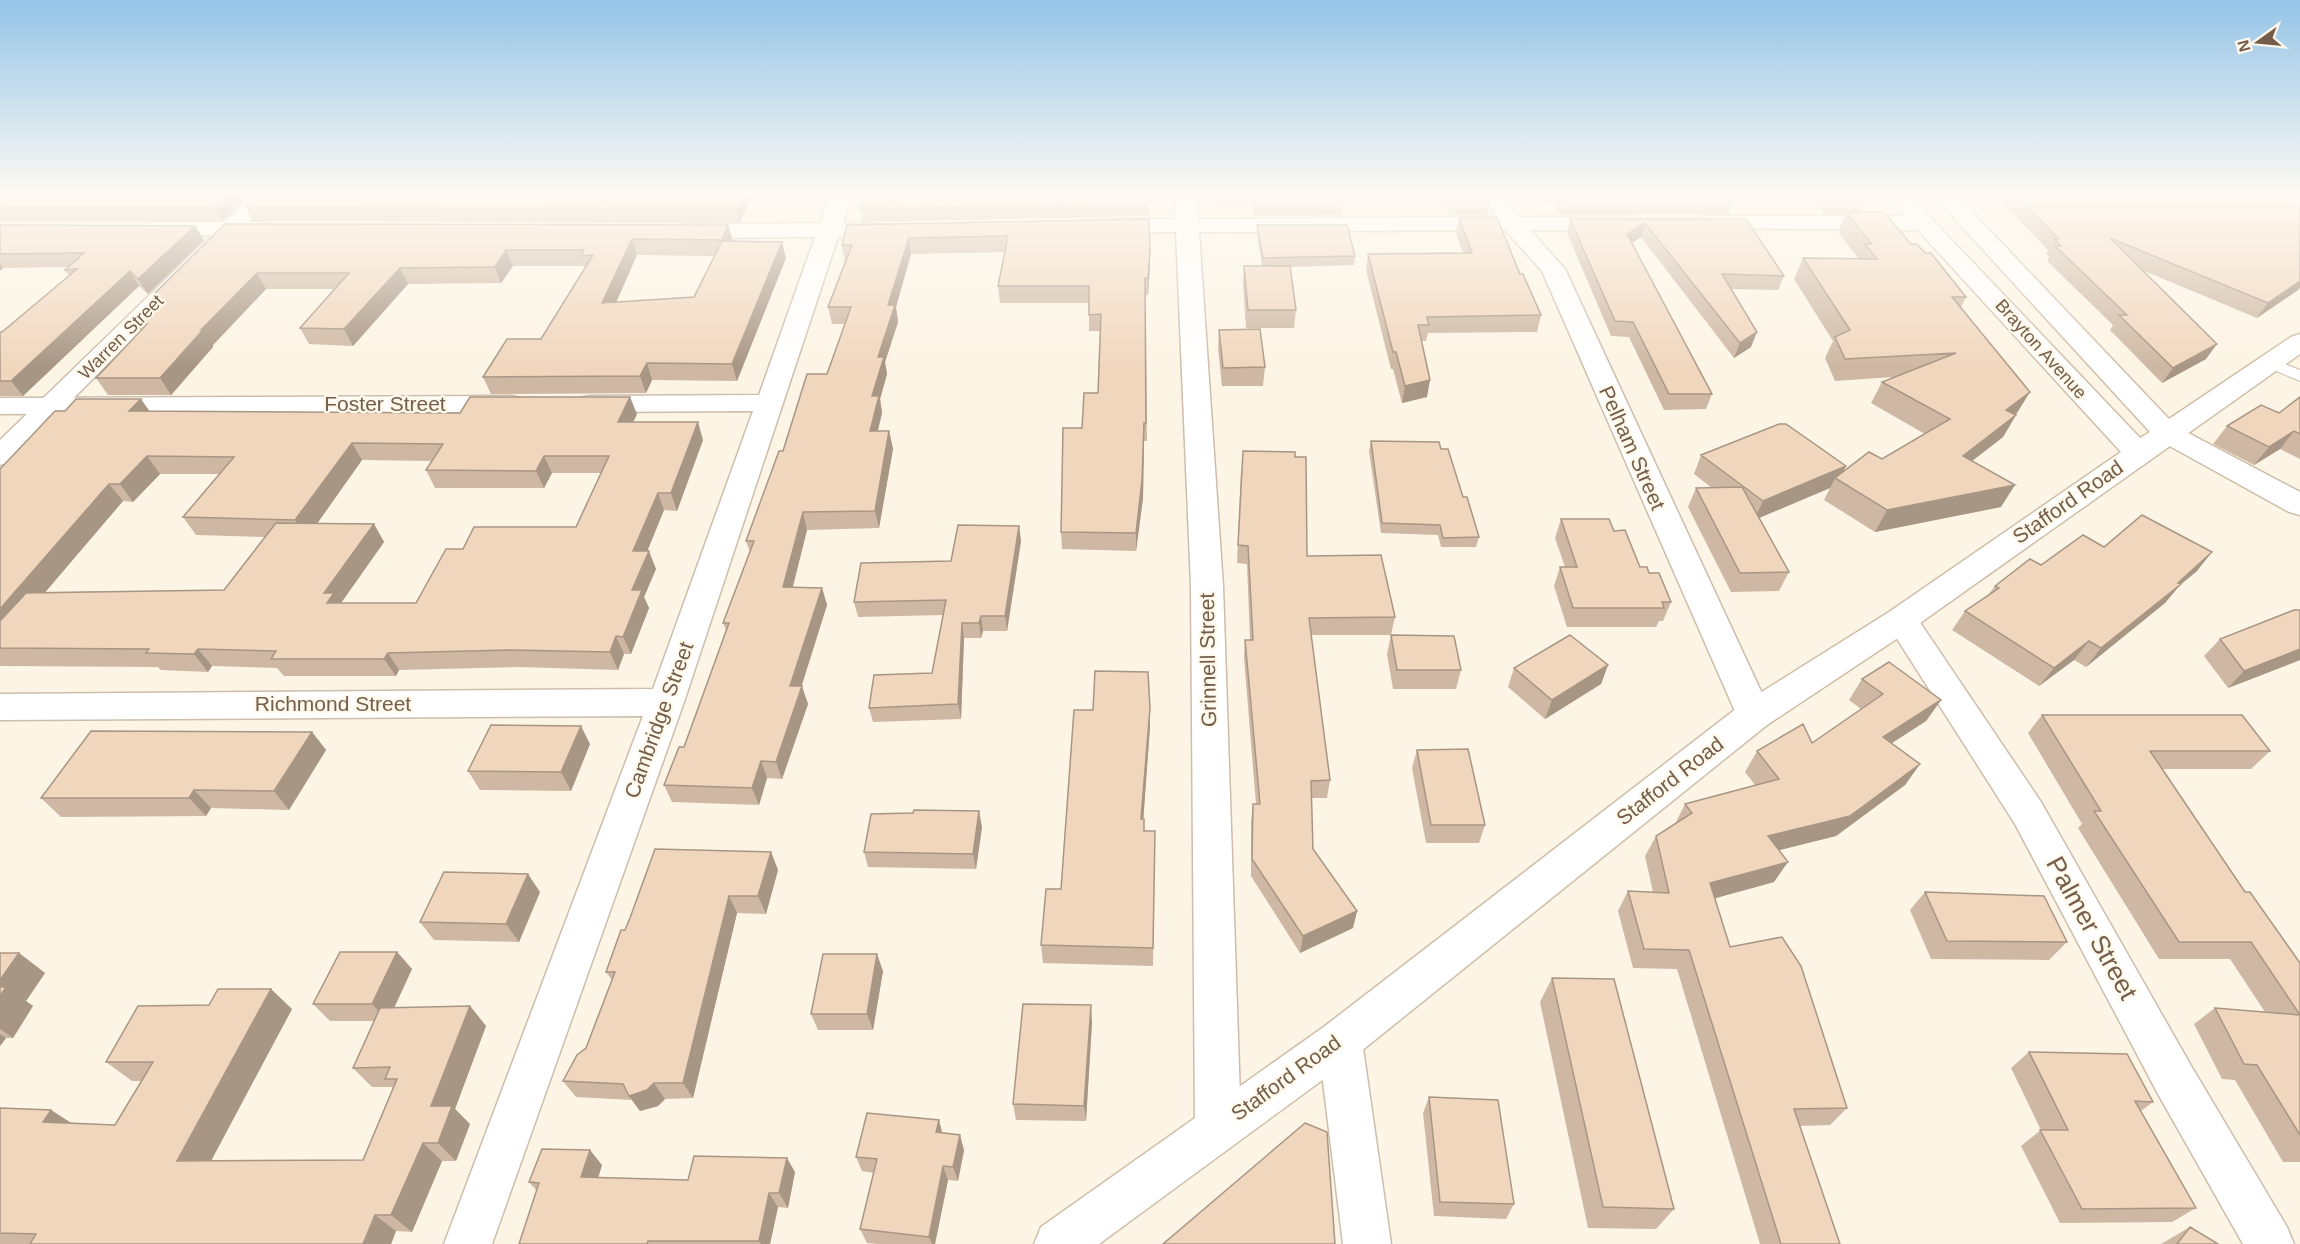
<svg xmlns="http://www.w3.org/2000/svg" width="2300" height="1244" viewBox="0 0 2300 1244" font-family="Arial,sans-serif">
  <rect width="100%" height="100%" fill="#fcf5e5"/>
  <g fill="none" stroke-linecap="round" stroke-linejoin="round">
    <g stroke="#cdbdac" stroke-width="2">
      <path id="service" d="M2270,358L2300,370V381L2264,366L2262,363Z"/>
    </g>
    <g stroke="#cdbdac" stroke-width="3">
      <path id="minor" d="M831,193H853L843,223L897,225L901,230L897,235L889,237H838L684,702L492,1244H444L643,716L0,720V694L653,689L753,411L590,412L580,410L576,404L580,398L590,396L759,395L815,237L686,238L678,236L674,231L678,226L686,224L820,223Z
        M1174,193H1196L1198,219L1496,217L1481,193H1503L1518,217L1623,218L1626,223L1623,228L1615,230H1530L1565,269L1772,715L1767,725L1754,729L1741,725L1542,271L1505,230L1199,232L1223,586L1241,1127L1234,1143L1218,1150L1202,1143L1195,1127L1191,586L1176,232L1106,233L1098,231L1095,226L1098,221L1106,219H1175Z
        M1706,216H1921L1929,218L1932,223L1929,228L1921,230L1698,228L1695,223L1698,218Z
        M152,222H262L270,224L273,229L270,234L262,236L144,234L141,229L144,224Z
        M511,396L521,398L525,404L521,410L511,412L0,414V398Z
        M2167,424L2177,427L2300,492V515L2289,512L2157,439L2153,433L2157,427Z
        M1901,608L1913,612L2041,802L2190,1064L2287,1227L2294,1244H2243L2158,1094L2015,824L1885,620L1889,612Z
        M1340,1020L1355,1026L1362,1041L1391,1244H1343L1318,1041L1325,1026Z"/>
    </g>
    <g stroke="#cdbdac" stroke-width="3">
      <path id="tertiary" d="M255,193H278L10,462L0,465V440Z"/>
    </g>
    <g stroke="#d0bea9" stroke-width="3">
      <path id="secondary" d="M1884,193H1907L2140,438L2150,432L1931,193H1954L2169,419L2291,337L2300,334V354L1913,628L1767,725L1355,1056L1099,1244H1034L1041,1227L1325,1026L1741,705L1889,612L2121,452Z"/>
    </g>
    <use href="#service" fill="#fff" fill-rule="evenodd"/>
    <use href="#minor" fill="#fff" fill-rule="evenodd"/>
    <use href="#tertiary" fill="#fff" fill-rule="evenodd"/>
    <use href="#secondary" fill="#fff" fill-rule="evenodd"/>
  </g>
  <path fill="#ceb8a3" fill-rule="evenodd" d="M0,193H252L223,221H0Z
    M260,193H801V196L751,197L740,223L253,221L245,207Z
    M1149,193V216L862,222L860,209Z
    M1213,193H1341L1343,203L1342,215L1254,216L1252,204H1214Z
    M1408,193H1488L1490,198L1487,215H1450L1445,202L1410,200Z
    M1538,193H1769L1767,198H1730L1733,203L1729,214L1560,215L1555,202H1543Z
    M1806,193H1864L1867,197L1860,212L1925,253L1966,297L1961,307L2017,413L2015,415H2016L2003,437L1972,461L2001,507L1875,532L1824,500L1830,488L1759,518L1789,572L1779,591L1731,592L1688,507L1696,488H1712L1694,474L1701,455L1844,472L1882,459L1925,434L1871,403L1882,382L1893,377L1835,381L1825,358L1833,341L1794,279L1803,258H1858L1838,232L1846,214H1823Z
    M1993,193H2289L2298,290L2257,318L2142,270L2206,359L2162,383L2110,330L2113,325L2047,261L2049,257L2046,253L2048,250Z
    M1459,218L1520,274L1541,315L1537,332L1428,333L1426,341H1421L1427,397L1402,403L1393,369H1391L1366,270L1368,254L1463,253L1456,233Z
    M1149,219L1150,266L1148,295H1145L1147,441H1144L1143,498L1136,551L1062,549L1061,532L1082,428L1098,393L1101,331H1089V303H1000L998,286L1005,252L911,254L896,307L898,322L885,362L887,374L880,399L882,413L878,431H889L893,449L879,528L807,530L793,587L822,588L827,605L801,686L808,704L782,779L767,778L759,805L672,802L664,785L684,747L726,630L723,623L750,552L746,541L783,451L827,374L845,324H832L828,307L845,262L842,245L847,225Z
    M1570,219H1746L1784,276L1778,290L1731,289L1751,347L1734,358L1641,237L1632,243L1712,394L1706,409L1664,410L1629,337L1611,336L1567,233Z
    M225,224L728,225L732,241L786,258L737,381L652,380L646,393L491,394L483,377L541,339L585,267V266H513L501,283L408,284L353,346L309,344L300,328L334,289H266L213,345V347L171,395H108L96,378L141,331L137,324L159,302L154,294ZM637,255L715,256L694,297L616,303Z
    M0,225L204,240L148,294L139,286L23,396H0V332H2L69,276L65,270L68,267L3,268L0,271Z
    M1257,225L1355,256L1354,265L1290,267L1296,310L1294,328H1246L1243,284L1244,266H1262L1257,234Z
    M1219,330L1265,367L1263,386H1222L1218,348Z
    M2300,397V459L2280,449L2254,465L2213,444L2227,426L2279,413Z
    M150,411L637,414L633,422L703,440L677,511L664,510L647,551L656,569L644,597L649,608L631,654H624L618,670L520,667L399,670L396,676H284L277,668L212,666L208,672L161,670L158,667L0,666V469ZM362,460L432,461L426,470L435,488H544L552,473H601L576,527L463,549L416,603H341L384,542L374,524L317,523ZM160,474H219L183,517L196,535L265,537L224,590L45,592L123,501L133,502Z
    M1371,441L1441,449L1463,497L1479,537L1476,547H1441L1438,535L1381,533L1369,451Z
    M1241,469L1307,556L1395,617L1391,635H1311L1330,780L1327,798H1311L1313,849L1357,911L1353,928L1300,953L1251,876V821L1253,804H1256L1244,658L1245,640H1250L1247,564L1237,563Z
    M1561,519L1614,531L1640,567L1649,573L1671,602L1663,621H1659L1656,627H1567L1554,586L1560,567H1565L1555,538Z
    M1019,526L1021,541L1007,631H983L981,638H964L961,719L873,722L869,708L932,673L943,615L858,617L854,602L951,561Z
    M2104,547L2197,571L2180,585L2165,603L2086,667L2074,660L2039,686L1952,630L1965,611L1988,595L1995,586L2041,565Z
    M1391,635L1461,670L1456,689H1393L1387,654Z
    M2220,639L2300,660L2228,688L2204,656Z
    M1608,665L1601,684L1545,719L1508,687L1514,668Z
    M1862,679L1941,700L1926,721L1891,743L1920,764L1905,785L1836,836L1779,850L1774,882L1715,898L1730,947L1847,1108L1830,1125L1799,1126L1840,1244H1760L1677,969L1633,968L1618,911L1628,891L1653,892L1645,856L1656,836L1675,824L1685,804L1755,785L1745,772L1757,751L1812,743L1861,709L1849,700Z
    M2042,715L2270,751L2251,769H2163L2245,892L2300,963V1162H2283L2235,1080L2222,1079L2194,1024L2215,1008L2265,1012L2230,959H2159L2078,828L2082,824L2028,733Z
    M1150,727L1143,819L1144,831H1155L1153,966L1043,963L1041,945L1061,889Z
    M312,732L326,750L289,810L211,808L206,816L61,817L41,798Z
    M590,744L571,791L480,790L468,771Z
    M1417,750L1485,825L1479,843H1426L1412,768Z
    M982,827L976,869L868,867L864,852Z
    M771,852L778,870L766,914L737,913L693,1098L665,1099L658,1106L640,1111L632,1100L576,1097L563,1081L586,1048L612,980L606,972L625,930Z
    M540,892L519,942L434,940L420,922Z
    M1925,892L2067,942L2049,960L1931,959L1910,910Z
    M397,952L412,969L394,1008L470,1006L486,1026L455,1109L470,1124L456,1161H442L412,1232L396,1231L391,1244H0V1108L51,1110L71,1123L115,1125L142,1081H132L106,1062L292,1009L211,1160H363L394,1088L392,1087H372L353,1068L374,1021H330L313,1004Z
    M0,953H19L45,973L26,1001L33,1006L13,1038H6L0,1046Z
    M883,971L873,1030H818L811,1014Z
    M1552,978L1674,1209L1656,1229L1588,1228L1540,1002Z
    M1092,1022L1086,1121L1016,1120L1013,1104Z
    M2029,1052L2153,1102L2141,1111L2196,1208L2172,1222L2060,1223L2021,1146L2041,1130L2011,1068Z
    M1429,1097L1514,1204L1506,1219L1434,1216L1423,1113Z
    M939,1120L942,1133L964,1150L958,1181L948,1180L935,1244H878L867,1243L860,1229L874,1173L862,1171L856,1157Z
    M602,1165L598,1177L688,1180L795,1172L788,1208L778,1207L770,1244H519L537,1191L529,1182Z
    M2190,1227L2218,1244H2161Z"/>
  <path fill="#a89684" d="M230,193H252L223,221L214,207Z
    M744,193H750L751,197L740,223L737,209Z
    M1645,223L1641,237L1623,249L1627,234Z
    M728,225L733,241L726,256L722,240Z
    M195,226L204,240L148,294L138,279Z
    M909,238L911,254L896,307L898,322L885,362L887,374L880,399L882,413L873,449L870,431L872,396L878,357L888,305Z
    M632,239L637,255L608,320L602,303Z
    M782,242L786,258L737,381L732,364Z
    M506,250L513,266L501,283L495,267Z
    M1150,250V266L1148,295V278Z
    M0,263L3,268L0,271Z
    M400,268L408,284L353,346L344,329Z
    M130,271L139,286L23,396L11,381Z
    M257,273L266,289L213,345V347L171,395L160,378L201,330Z
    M2300,281V288L2298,290L2257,318L2268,303Z
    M1757,332L1751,347L1734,358L1740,343Z
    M2217,344L2206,359L2162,383L2173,368Z
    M647,363L652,380L646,393L640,376Z
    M1430,380L1427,397L1402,403L1405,386Z
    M2030,392L2017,413L1992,432L2006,410Z
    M630,397L637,414L625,439L618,422Z
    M141,399L153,416L129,411Z
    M2016,415L2003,437L1950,478L1963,456Z
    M698,422L703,440L677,511L671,493Z
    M889,431L893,449L879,528L875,511Z
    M2294,431L2280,449L2254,465L2269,447Z
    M1144,441L1143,498L1136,551V533Z
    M352,443L362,460L307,538L295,520Z
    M147,456L160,474L133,502L120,484Z
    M544,456L552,473L544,488L536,471Z
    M1846,466L1839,481L1835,478L1830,488L1754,520L1763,501Z
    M109,484L123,501L8,636L0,628V609Z
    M2015,485L2001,507L1875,532L1887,510Z
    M658,493L664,510L640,569L633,551Z
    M803,512L807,530L788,605L783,587Z
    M374,524L384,542L341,603H327L324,593Z
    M1019,526L1021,541L1007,631L1005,616Z
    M649,551L656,569L644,597L649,608L631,654L623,637L632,590Z
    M2212,552L2197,571L2180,585L2165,603L2086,667L2101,648Z
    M822,588L827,605L796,704L790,686Z
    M981,616L983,631L981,638L979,623Z
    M962,623L964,638L961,719L958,704Z
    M616,636L624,654L618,670L610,652Z
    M2089,641L2074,660L2039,686L2054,668Z
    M198,649L212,666L208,672L194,654Z
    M2300,649V660L2228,688L2244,671Z
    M388,653L399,670L396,676L384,659Z
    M1608,665L1601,684L1545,719L1552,700Z
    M802,686L808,704L782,779L776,762Z
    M1941,700L1926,721L1869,758L1883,737Z
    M1150,708V727L1142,838L1141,819Z
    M581,726L590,744L571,791L561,772Z
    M312,732L326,750L289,810L274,791Z
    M761,761L767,778L759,805L752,788Z
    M1920,764L1905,785L1836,836L1756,856L1768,836Z
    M194,790L211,808L206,816L189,798Z
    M979,811L982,827L976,869L973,854Z
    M771,852L778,870L766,914L758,896Z
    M1788,862L1774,882L1698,903L1710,883Z
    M528,874L540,892L519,942L506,924Z
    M729,896L737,913L693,1098L683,1083Z
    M1357,911L1353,928L1300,953L1303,936Z
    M397,952L412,969L388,1021L372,1004Z
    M19,953L45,973L26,1001L33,1006L13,1038L0,1029V980Z
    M877,954L883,971L873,1030L867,1014Z
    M271,989L292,1009L202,1178L177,1161Z
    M1091,1005L1092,1022L1086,1121L1084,1106Z
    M470,1006L486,1026L455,1109L470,1124L456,1161L438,1143L431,1106Z
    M0,1034L6,1038L0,1046Z
    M654,1083L665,1099L658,1106L640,1111L629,1096Z
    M51,1110L79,1128L43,1122Z
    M939,1120L943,1136L936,1132Z
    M960,1135L964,1150L958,1181L953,1167Z
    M423,1143L442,1161L412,1232L391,1215Z
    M590,1150L602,1165L594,1191L581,1177Z
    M787,1158L795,1172L788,1208L779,1193Z
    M943,1166L948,1180L935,1244H932L929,1237Z
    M769,1193L778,1207L770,1244H761L759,1241Z
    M375,1215L396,1231L391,1244H363Z"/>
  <path fill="#f0d6bd" stroke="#a89684" stroke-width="1.5" d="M0,193H230L214,207H0Z
    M260,193H744L737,209L245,207Z
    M864,193H1149V203L860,209Z
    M1253,193H1341L1343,203L1255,204Z
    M1451,193H1488L1490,198H1453Z
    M1559,193H1726L1733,203H1563Z
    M1827,193H1864L1867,197H1830Z
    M2014,193H2289L2300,197V281L2268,303L2110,238L2217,344L2173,368L2119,315H2127L2055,246H2061L2054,239H2059Z
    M1846,212H1884L1911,244H1917L1925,253H1931L1966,297H1952L2030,392L2006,410L2016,415L1963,456L2015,485L1887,510L1835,478L1869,452L1882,459L1950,419L1882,382L1956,353L1845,359L1835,337L1850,330L1803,258L1877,259L1865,244H1872Z
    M1459,218H1497L1520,274H1523L1541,315L1427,317L1429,325H1418L1430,380L1405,386L1396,352H1393L1368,254L1472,253Z
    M1149,219L1150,250L1148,278H1145L1146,423H1144L1142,480L1136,533L1061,532L1063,428H1082L1084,393H1098L1101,314L1089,315V286H998L1008,236L909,238L888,305H895L878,357H884L872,396H879L870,431H889L875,511L803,512L783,587L822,588L790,686H802L776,762L761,761L752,788L664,785L679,747H684L729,623H723L754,541H746L779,451H783L807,374H827L851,307H828L852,245H842L847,225Z
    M1570,219H1746L1784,276L1722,274L1757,332L1740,343L1645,223L1627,234L1712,394H1669L1633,322L1615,321Z
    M225,224L728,225L722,240L632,239L602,303L694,297L722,241L782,242L732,364L647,363L640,376L483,377L507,339H541L593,255L581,256L584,250H506L495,267L400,268L344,329L300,328L349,273H257L201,330H203L160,378H96L147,324H137L160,300L154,294Z
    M0,225L195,226L138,279L130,271L11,381H0V332H2L77,269L65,270L84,253L0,254Z
    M1257,225H1347L1355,256L1263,258Z
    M1244,266H1290L1296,310H1248Z
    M1260,329L1265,367L1223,368L1219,330Z
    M470,397H630L618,422H698L671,493H658L633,551H649L632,590H642L623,637L616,636L610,652L510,650L388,653L384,659H271L276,651L198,649L194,654L146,653L149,649L0,648V621L26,593L224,590L276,523L374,524L324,593H334L327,603H416L446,549H463L474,527H576L609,456H544L536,471L426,470L443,444L352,443L295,520L183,517L234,457L147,456L120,484H109L0,609V469L55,411H65L76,399H141L129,411L460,413Z
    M2300,397V434L2294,431L2269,447L2227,426L2261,405L2279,413Z
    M1779,424H1786L1846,466L1763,501L1701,455Z
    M1371,441L1439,442L1441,449H1448L1463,497H1467L1479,537L1443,538L1440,525L1382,523Z
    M1243,451L1295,452V457H1306L1307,556L1381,555L1395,617L1309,618L1330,780L1311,781L1313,849L1357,911L1303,936L1252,859L1253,804H1260L1245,640H1253L1248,546L1238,545Z
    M1742,487L1789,572L1740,573L1696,488Z
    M2142,515L2212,552L2178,583L2181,584L2101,648L2089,641L2054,668L1965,611L1999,588L1995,586L2030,559L2041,565L2083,535L2104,547Z
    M1561,519H1609L1614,531L1625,530L1640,567H1647L1649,573H1659L1671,602H1662L1664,608H1573L1560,567H1577Z
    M958,525L1019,526L1005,616H981L979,623H962L958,704L869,708L874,675L932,673L946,600L854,602L861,563L951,561Z
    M2294,610H2300V649L2244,671L2220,639Z
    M1391,635L1454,636L1461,670H1397Z
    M1570,635L1608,665L1552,700L1514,668Z
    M1889,662L1941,700L1883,737L1920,764L1850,816L1768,836L1788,862L1710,883L1730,947L1782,937L1801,966L1847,1108L1794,1109L1840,1244H1781L1689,950L1644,949L1628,891L1669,893L1656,836L1692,813L1685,804L1779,779L1757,751L1803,724L1812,743L1883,694L1862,679Z
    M1095,671L1148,672L1150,708L1141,819H1144V831H1155L1153,948L1041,945L1046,889H1061L1074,710H1093Z
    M2042,715H2242L2270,751H2150L2245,892H2250L2300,963V1015L2251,942H2179L2094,811H2101Z
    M491,725L581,726L561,772L468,771Z
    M91,731L312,732L274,791L194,790L189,798H41Z
    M1468,749L1485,825H1431L1417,750Z
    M914,810L979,811L973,854L864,852L871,814L913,813Z
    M655,849L771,852L758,896H729L683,1083H654L647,1090L629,1096L623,1084L563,1081L577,1055L586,1048L615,972H606L621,930H625L630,918Z
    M444,872L528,874L506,924L420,922Z
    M1925,892L2044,896L2067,942L1947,941Z
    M340,952H397L372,1004H313Z
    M0,953H19L0,980Z
    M823,954H877L867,1014H811Z
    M1552,978L1614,979L1674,1209L1603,1207Z
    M0,987H6L0,996Z
    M218,989H271L177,1161L363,1160L397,1079H385L390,1067L353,1068L380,1008L470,1006L431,1106H452L438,1143H423L391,1215H375L363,1244H30L36,1234L0,1233V1108L51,1110L43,1122L115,1125L153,1062H106L138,1006L209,1005Z
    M1023,1004L1091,1005L1084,1106L1013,1104Z
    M2215,1008L2300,1015V1135L2257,1065L2244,1064Z
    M2029,1052L2127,1054L2153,1102L2135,1101L2196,1208L2082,1209L2040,1130H2068Z
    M1429,1097L1498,1100L1514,1204L1440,1202Z
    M867,1113L939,1120L936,1132L960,1135L953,1167L943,1166L929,1237L860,1229L877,1159L856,1157Z
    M1305,1123L1327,1132L1335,1244H1163Z
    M542,1149L590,1150L581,1177L688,1180L694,1156L787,1158L779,1193H769L759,1241H648L647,1244H519L539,1183L529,1182Z
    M2190,1227L2218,1244H2177Z"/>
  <linearGradient id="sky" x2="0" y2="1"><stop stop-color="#95c4e7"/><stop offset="0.53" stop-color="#fefaf3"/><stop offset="1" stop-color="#fefaf3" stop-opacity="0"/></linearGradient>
  <rect width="2300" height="367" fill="url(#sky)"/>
  <g text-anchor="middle" stroke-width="4.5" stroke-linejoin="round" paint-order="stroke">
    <g font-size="18" fill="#745d4b" stroke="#fff9eb">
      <text transform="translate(121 337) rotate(-45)" y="6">Warren Street</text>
      <text transform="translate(2041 349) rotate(48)" y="6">Brayton Avenue</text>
    </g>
    <g font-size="21" fill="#745d4b" stroke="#fff9eb">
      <text x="385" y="411">Foster Street</text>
      <text transform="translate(1632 448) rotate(66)" y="7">Pelham Street</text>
      <text transform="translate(2068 502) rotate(-35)" y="7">Stafford Road</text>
      <text transform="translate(1208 660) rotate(-91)" y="7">Grinnell Street</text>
      <text x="333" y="711">Richmond Street</text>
      <text transform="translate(659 720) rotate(-70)" y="7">Cambridge Street</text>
      <text transform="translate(1670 781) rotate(-38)" y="7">Stafford Road</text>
      <text transform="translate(1286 1078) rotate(-36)" y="7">Stafford Road</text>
    </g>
    <g font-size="26" fill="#745d4b" stroke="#fff9eb">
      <text transform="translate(2092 928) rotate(61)" y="9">Palmer Street</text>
    </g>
  </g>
  <g transform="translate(2258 42) rotate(255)" stroke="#fff9eb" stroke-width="4.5" paint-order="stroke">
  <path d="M0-4.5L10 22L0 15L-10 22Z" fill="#745d4b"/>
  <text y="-9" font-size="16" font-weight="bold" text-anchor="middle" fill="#745d4b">N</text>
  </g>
</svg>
